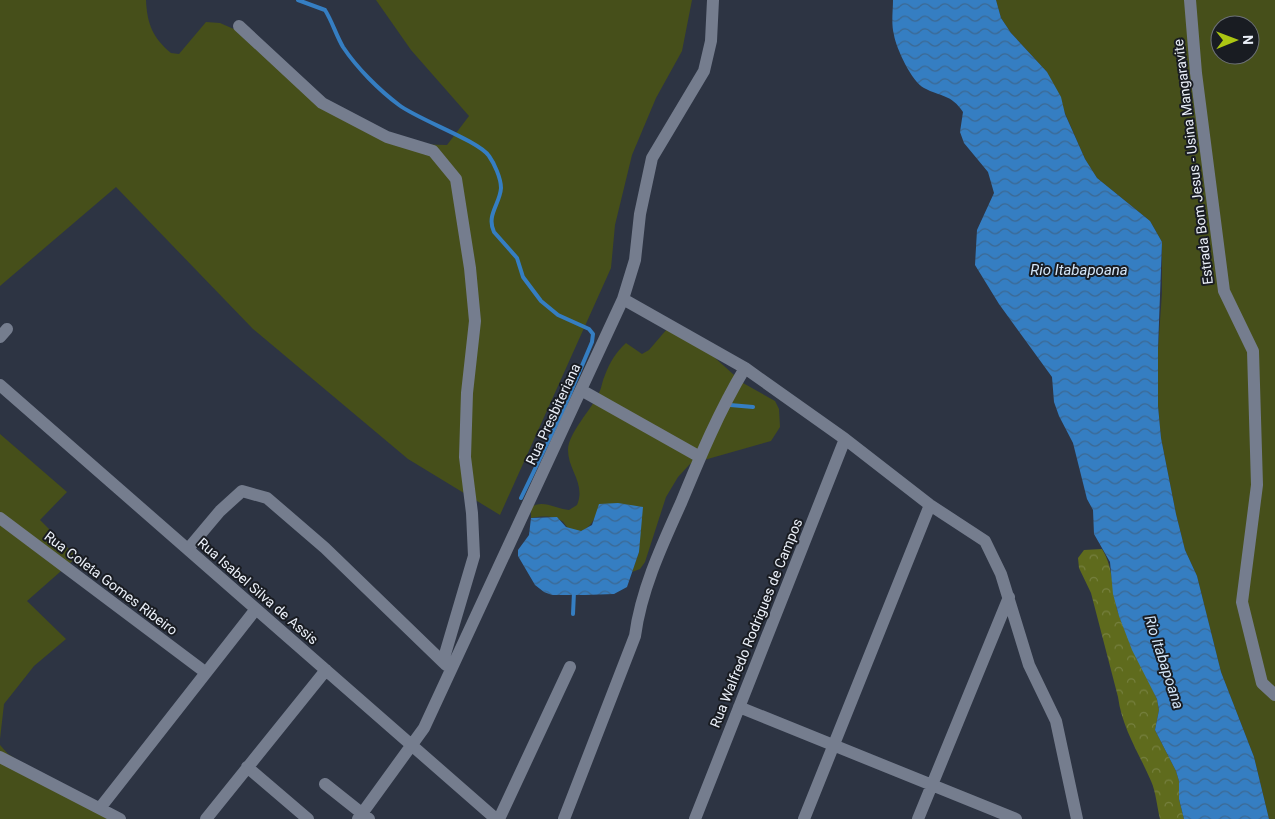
<svg xmlns="http://www.w3.org/2000/svg" width="1275" height="819" viewBox="0 0 1275 819" font-family="Roboto,sans-serif">
  <defs>
    <pattern id="forest-crowns" width="20" height="18" patternUnits="userSpaceOnUse" patternTransform="scale(1.25)"><rect width="20" height="18" fill="#5f6b1d"/><path d="M2 6a3 3 0 1 1 6 0M12 15a3 3 0 1 1 6 0" fill="none" stroke="#76803f"/></pattern>
    <pattern id="water-waves" width="16" height="10" patternUnits="userSpaceOnUse" patternTransform="scale(1.25)"><rect width="16" height="10" fill="#357ec2"/><path d="M0 5q4-4 8 0t8 0" fill="none" stroke="#3c6892"/></pattern>
  </defs>
  <rect width="100%" height="100%" fill="#2d3443"/>
  <path fill="#464f1a" fill-rule="evenodd" d="M0,0H146C147,24 153,38 171,53L179,54L206,22L220,23L236,30L320,97L411,144L447,145L469,116L411,50L376,0H692L682,51L656,98L632,155L615,225L611,268L500,515L408,459L253,329L116,187L0,286Z
    M996,0H1275V819H1269L1254,757L1221,672L1197,576L1185,550L1176,514L1161,438L1158,406V349L1162,293V242L1150,221L1097,178L1085,159L1047,72L1011,33L1001,18ZM1220,25H1250V55H1220Z
    M667,329L695,340L743,383L775,401L779,409L780,427L771,441L690,464L678,477L666,497L645,562L640,569L632,572L639,552L598,510C594,523 582,540 567,527C565,525 564,522 562,521C554,515 540,516 531,518V507C543,499 556,509 569,510L577,505C586,484 568,470 568,450C568,433 592,409 599,393C602,387 602,381 605,375C610,362 616,352 626,343L642,354L649,350Z
    M0,434L67,492L40,520L77,557L27,601L66,639L34,666L4,704L0,739Z
    M0,745L8,754L112,819H0Z"/>
  <path fill="url(#forest-crowns)" d="M1102,549C1115,570 1111,592 1119,615C1129,643 1144,671 1157,699L1159,710L1155,730L1176,771L1179,781V799L1184,819H1160C1157,807 1156,792 1151,781C1139,753 1122,728 1118,697L1091,593L1079,568L1078,558L1084,550Z"/>
  <path fill="url(#water-waves)" d="M893,0H996L1001,18L1011,33L1047,72L1061,97L1065,114L1085,159L1097,178L1150,221L1162,242L1158,349V406L1161,438L1176,514L1185,550L1197,576L1221,672L1254,757L1269,819H1184L1179,799V781L1176,771L1155,730L1159,710L1157,699L1132,650L1119,616L1113,594L1110,562L1094,534L1093,510L1087,499L1073,443L1059,416L1054,402L1052,377L999,304L975,265L977,230L994,193L988,172L964,143L960,132L963,112C951,94 941,97 924,88C912,82 896,48 894,35C891,24 893,11 893,0Z
    M618,503L643,507L639,552L627,587L614,594L585,595H552L544,592L535,585L518,556V550L529,535L531,518L557,517L566,527L581,531L592,525L599,504Z"/>
  <g fill="none" stroke-linecap="round" stroke-linejoin="round">
    <path stroke="#357ec2" stroke-width="4" d="M298,0L325,10C332,21 336,35 343,47C357,68 379,90 399,105C419,120 479,141 489,156C494,163 501,178 501,188C500,204 486,215 494,232L517,258L523,277L541,301L558,315L589,329L593,334L592,342L562,413L521,498
      M730,405L753,407
      M573,614L574,592"/>
    <path stroke="#757d8e" stroke-width="12" d="M1190,0L1196,73L1224,291L1253,351L1257,485L1242,602L1262,683L1275,695
      M239,26L322,103L387,137L433,151L456,179L470,268L475,321L467,393L465,457L472,513L474,556L443,661
      M623,299L745,368L845,439L930,505L985,541L1001,574L1029,665L1056,721L1077,819
      M0,337L7,329
      M0,385L496,819
      M581,390L700,457
      M0,518L205,672
      M188,549L220,511L242,491L267,498L325,548L446,665
      M739,707L1016,819
      M0,757L120,819
      M247,767L308,819
      M325,784L369,819
      M100,808L256,609
      M206,819L326,670
      M358,819L424,728L623,299L635,260L640,214L652,158L704,71L711,41L713,0
      M499,819L570,667
      M564,819L635,636C641,590 662,545 681,503C700,457 719,411 745,368
      M695,819L845,439
      M804,819L930,505
      M918,819L1009,597"/>
  </g>
  <g text-anchor="middle" stroke-width="4" stroke-linejoin="round" paint-order="stroke">
    <g font-size="14" fill="#ebf0f9" stroke="#191c22">
      <text transform="translate(1193 162) rotate(-97)" y="5">Estrada Bom Jesus - Usina Mangaravite</text>
      <text transform="translate(553 414) rotate(-65)" y="5">Rua Presbiteriana</text>
      <text transform="translate(111 583) rotate(37)" y="5">Rua Coleta Gomes Ribeiro</text>
      <text transform="translate(258 591) rotate(41)" y="5">Rua Isabel Silva de Assis</text>
      <text transform="translate(756 623) rotate(-68)" y="5">Rua Walfredo Rodrigues de Campos</text>
    </g>
    <g font-size="15" font-style="italic" fill="#d4e6f8" stroke="#191c22">
      <text x="1079" y="275">Rio Itabapoana</text>
      <text transform="translate(1164 662) rotate(72)" y="5">Rio Itabapoana</text>
    </g>
  </g>
  <g transform="translate(1235 40) rotate(89)"><circle r="24" fill="#191c22" stroke="#6d7178"/>
  <path d="M0-4L9 19L0 12L-9 19Z" fill="#acc613"/>
  <text y="-8" font-size="14" font-weight="bold" text-anchor="middle" fill="#ebf0f9">N</text>
  </g>
</svg>
